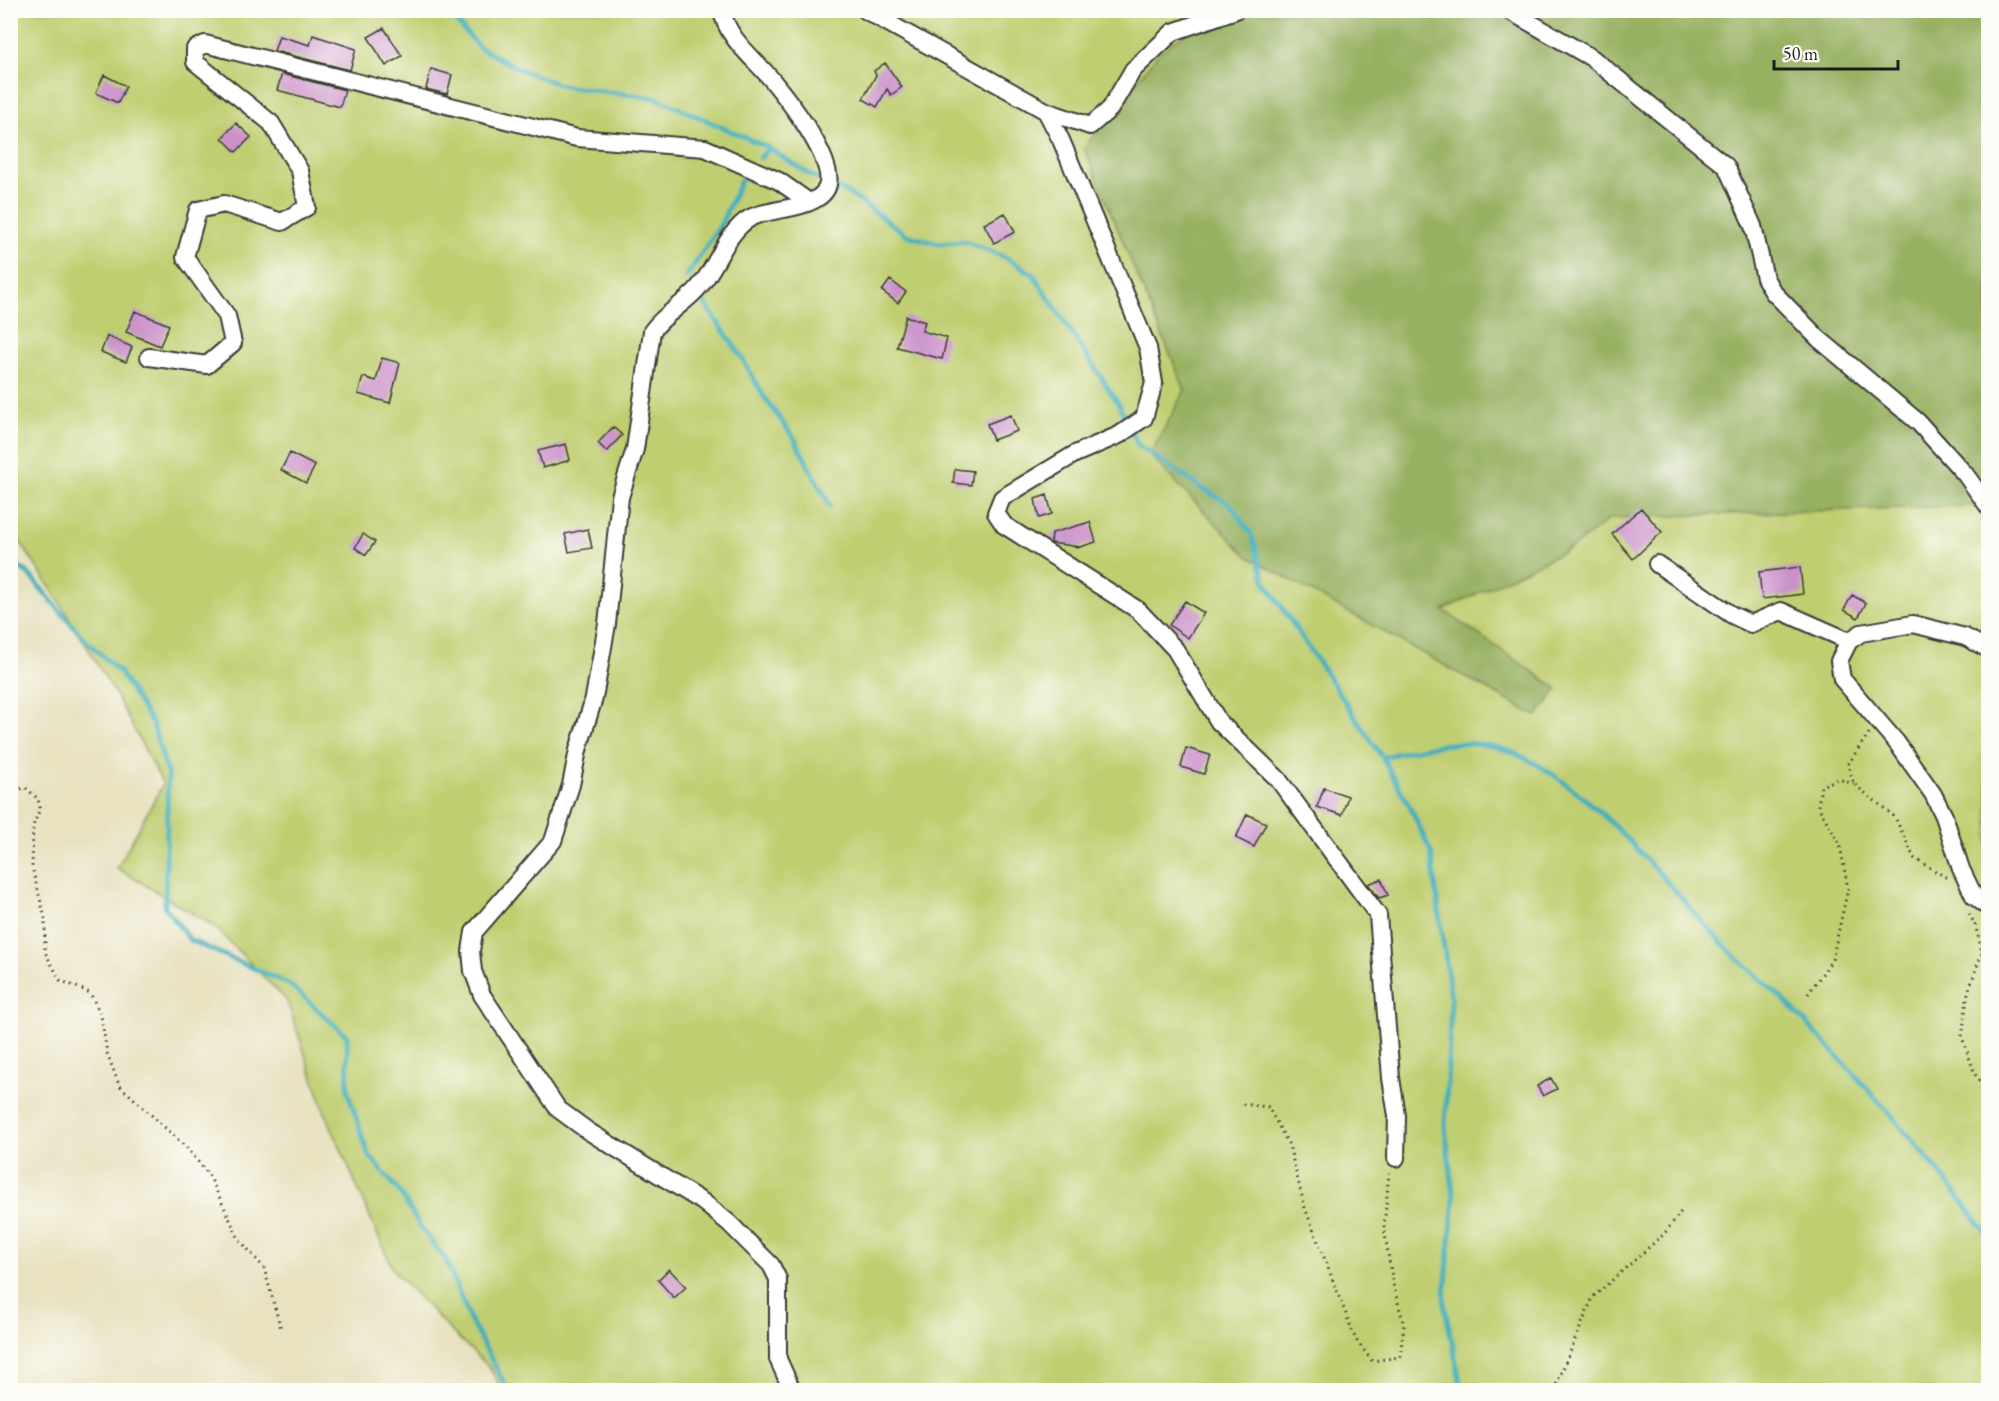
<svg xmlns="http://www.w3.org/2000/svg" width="1999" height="1401" viewBox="0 0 1999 1401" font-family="'EB Garamond',serif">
  <rect width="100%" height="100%" fill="#fdfcf7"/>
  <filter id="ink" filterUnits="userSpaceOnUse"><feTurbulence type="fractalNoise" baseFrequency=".0167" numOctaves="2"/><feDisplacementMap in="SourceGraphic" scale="12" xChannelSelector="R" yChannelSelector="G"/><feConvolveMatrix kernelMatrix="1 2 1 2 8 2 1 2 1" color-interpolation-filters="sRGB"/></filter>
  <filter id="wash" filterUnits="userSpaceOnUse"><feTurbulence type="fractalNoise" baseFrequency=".008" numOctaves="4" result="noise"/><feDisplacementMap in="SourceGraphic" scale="24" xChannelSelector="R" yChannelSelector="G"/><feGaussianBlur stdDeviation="1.35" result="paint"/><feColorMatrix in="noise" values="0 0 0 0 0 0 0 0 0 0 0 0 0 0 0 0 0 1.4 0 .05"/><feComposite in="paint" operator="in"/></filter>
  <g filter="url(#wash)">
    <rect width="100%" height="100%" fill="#e8e2c1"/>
    <path fill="#bfce70" stroke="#6e7546" stroke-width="1.5" d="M10,11H1988V1390H502L489,1367L451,1331L393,1270L324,1110L287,1001L215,927L117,868L163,784L113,690L61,604L11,528Z"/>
    <path fill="#97b162" stroke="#5a663f" stroke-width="1.5" d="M1257,11H1988V505L1611,518L1573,547L1443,610L1558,689L1536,716L1247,556L1150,455L1185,390L1084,148L1158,54L1191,28Z"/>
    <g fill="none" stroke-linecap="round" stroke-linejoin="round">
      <path stroke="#3fafb9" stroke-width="5" d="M446,10L480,48L521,70L563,86L656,98L769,148L812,176L848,193L907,235L939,244L964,241L1005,257L1033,274L1118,403L1138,445L1203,489L1230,504L1252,535L1265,582L1382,757L1410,807L1431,852L1451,1000L1445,1127L1454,1199L1444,1303L1462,1390
        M760,158L769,148
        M686,277L720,226L742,178
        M704,302L741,356L764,397L794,438L830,506
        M10,562L27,572L85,640L119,671L153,725L168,775L165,907L190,940L289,984L347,1036L348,1092L368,1154L399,1191L421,1228L446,1260L470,1320L508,1390
        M1382,757C1431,746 1475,733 1523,757C1601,795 1667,886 1727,948C1746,968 1768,984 1787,1003C1859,1077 1928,1153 1988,1236"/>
    </g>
    <g id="blocks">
      <path fill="#cb92ca" d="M384,28L402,56L386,66L368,37Z
        M313,35L356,49L350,70L274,51L279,36L310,45Z
        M885,63L902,87L891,95L887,89L877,107L863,99L876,75L874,71Z
        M431,69L452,75L447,94L426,89Z
        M282,74L345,90L340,107L277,90Z
        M104,75L126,86L118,103L96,93Z
        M236,123L251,137L236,152L222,138Z
        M1005,213L1015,232L994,243L984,224Z
        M890,280L906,292L898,303L882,291Z
        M135,311L169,325L160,346L126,332Z
        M906,316L925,322L922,331L947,338L942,359L897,347Z
        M107,336L132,347L126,362L101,352Z
        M382,358L400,363L390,403L358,394L363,377L376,381Z
        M1011,415L1017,431L993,440L987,424Z
        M613,427L622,435L607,452L598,443Z
        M566,444L570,460L543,468L538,451Z
        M290,453L315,466L306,483L281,470Z
        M955,469L973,471L971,485L953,483Z
        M1047,495L1052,514L1039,518L1035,499Z
        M1641,508L1662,532L1633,559L1612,534Z
        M1090,522L1096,542L1080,547L1051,543L1052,533Z
        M588,529L592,548L569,552L565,534Z
        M363,534L375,542L366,555L355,548Z
        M1800,567L1803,594L1762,599L1759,572Z
        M1852,595L1866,603L1858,618L1844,610Z
        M1185,601L1204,613L1188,638L1169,625Z
        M1186,748L1210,755L1204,774L1181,767Z
        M1324,788L1348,796L1342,815L1317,807Z
        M1247,814L1266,823L1254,847L1236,838Z
        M1381,879L1388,895L1379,898L1368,884Z
        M1551,1078L1557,1089L1543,1096L1537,1086Z
        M669,1269L686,1287L674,1298L658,1280Z"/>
    </g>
  </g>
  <g filter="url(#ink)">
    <use href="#blocks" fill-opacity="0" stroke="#3b3a35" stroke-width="1.5"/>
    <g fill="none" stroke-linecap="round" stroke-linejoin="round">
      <g stroke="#3b3a35" stroke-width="20">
        <path id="minor" d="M722,10C726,38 755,59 772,80C790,102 820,142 827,169C839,212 774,205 750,218C726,232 717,267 699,287C685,304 665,313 652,331L635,449L620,497L607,624L594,698L578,750L571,785L553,841L474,932L471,951L473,971L482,995L558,1109L588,1131L703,1202L729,1223L771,1265L778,1279V1359L792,1390
          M865,10L1046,111L1090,126L1110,109L1133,70L1173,32L1236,10
          M1508,10L1592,58L1726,166L1753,226L1765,278L1773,292L1819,339L1918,422L1965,474L1988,506
          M1046,111L1061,140L1148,348L1154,383L1144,418L1119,435L1075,454L1002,498L996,513L1004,525L1138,610L1175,649L1219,722L1278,779L1378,915L1391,1078L1397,1116L1396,1158
          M149,357L207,365L233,343L227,316L185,257L198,210L224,204L282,222L307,207L300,171L271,123L195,62V49L205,44L577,138L705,148L779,181L809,202
          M1657,564L1732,615L1751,624L1781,611L1849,641
          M1988,649L1965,637L1913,624L1861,633L1849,641L1839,661L1842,679L1897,743L1933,794L1944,816L1961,869L1974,896L1988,907"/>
      </g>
      <path stroke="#3b3a35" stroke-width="3" stroke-dasharray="1.5 4.5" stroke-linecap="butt" d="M1869,733L1848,764L1854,784L1895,817L1914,858L1947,878
        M10,794L25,787L38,799L40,809L33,826L32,867L45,918V952L60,980L90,993L101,1015L107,1053L119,1085L187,1148L209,1175L239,1239L264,1268L281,1329
        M1969,914L1975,924L1982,952L1968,992L1962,1037L1975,1074L1988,1093
        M1808,994L1832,960L1848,889L1840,845L1818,806L1821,786L1838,779L1854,784
        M1243,1104L1268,1107L1289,1145L1305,1208L1356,1340L1372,1361L1400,1357L1404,1325L1393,1284L1384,1228L1389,1173
        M1554,1390L1593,1297L1664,1234L1683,1209"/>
      <use href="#minor" stroke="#fff" stroke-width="16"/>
    </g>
  </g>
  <rect width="1999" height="1401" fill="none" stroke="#fdfcf7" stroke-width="36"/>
  <path d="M1774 60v9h124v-9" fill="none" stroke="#1c1c1c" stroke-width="3"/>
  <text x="1783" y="60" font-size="18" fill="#1c1c1c" stroke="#fdfcf7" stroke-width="4.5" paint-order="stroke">50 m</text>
</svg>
